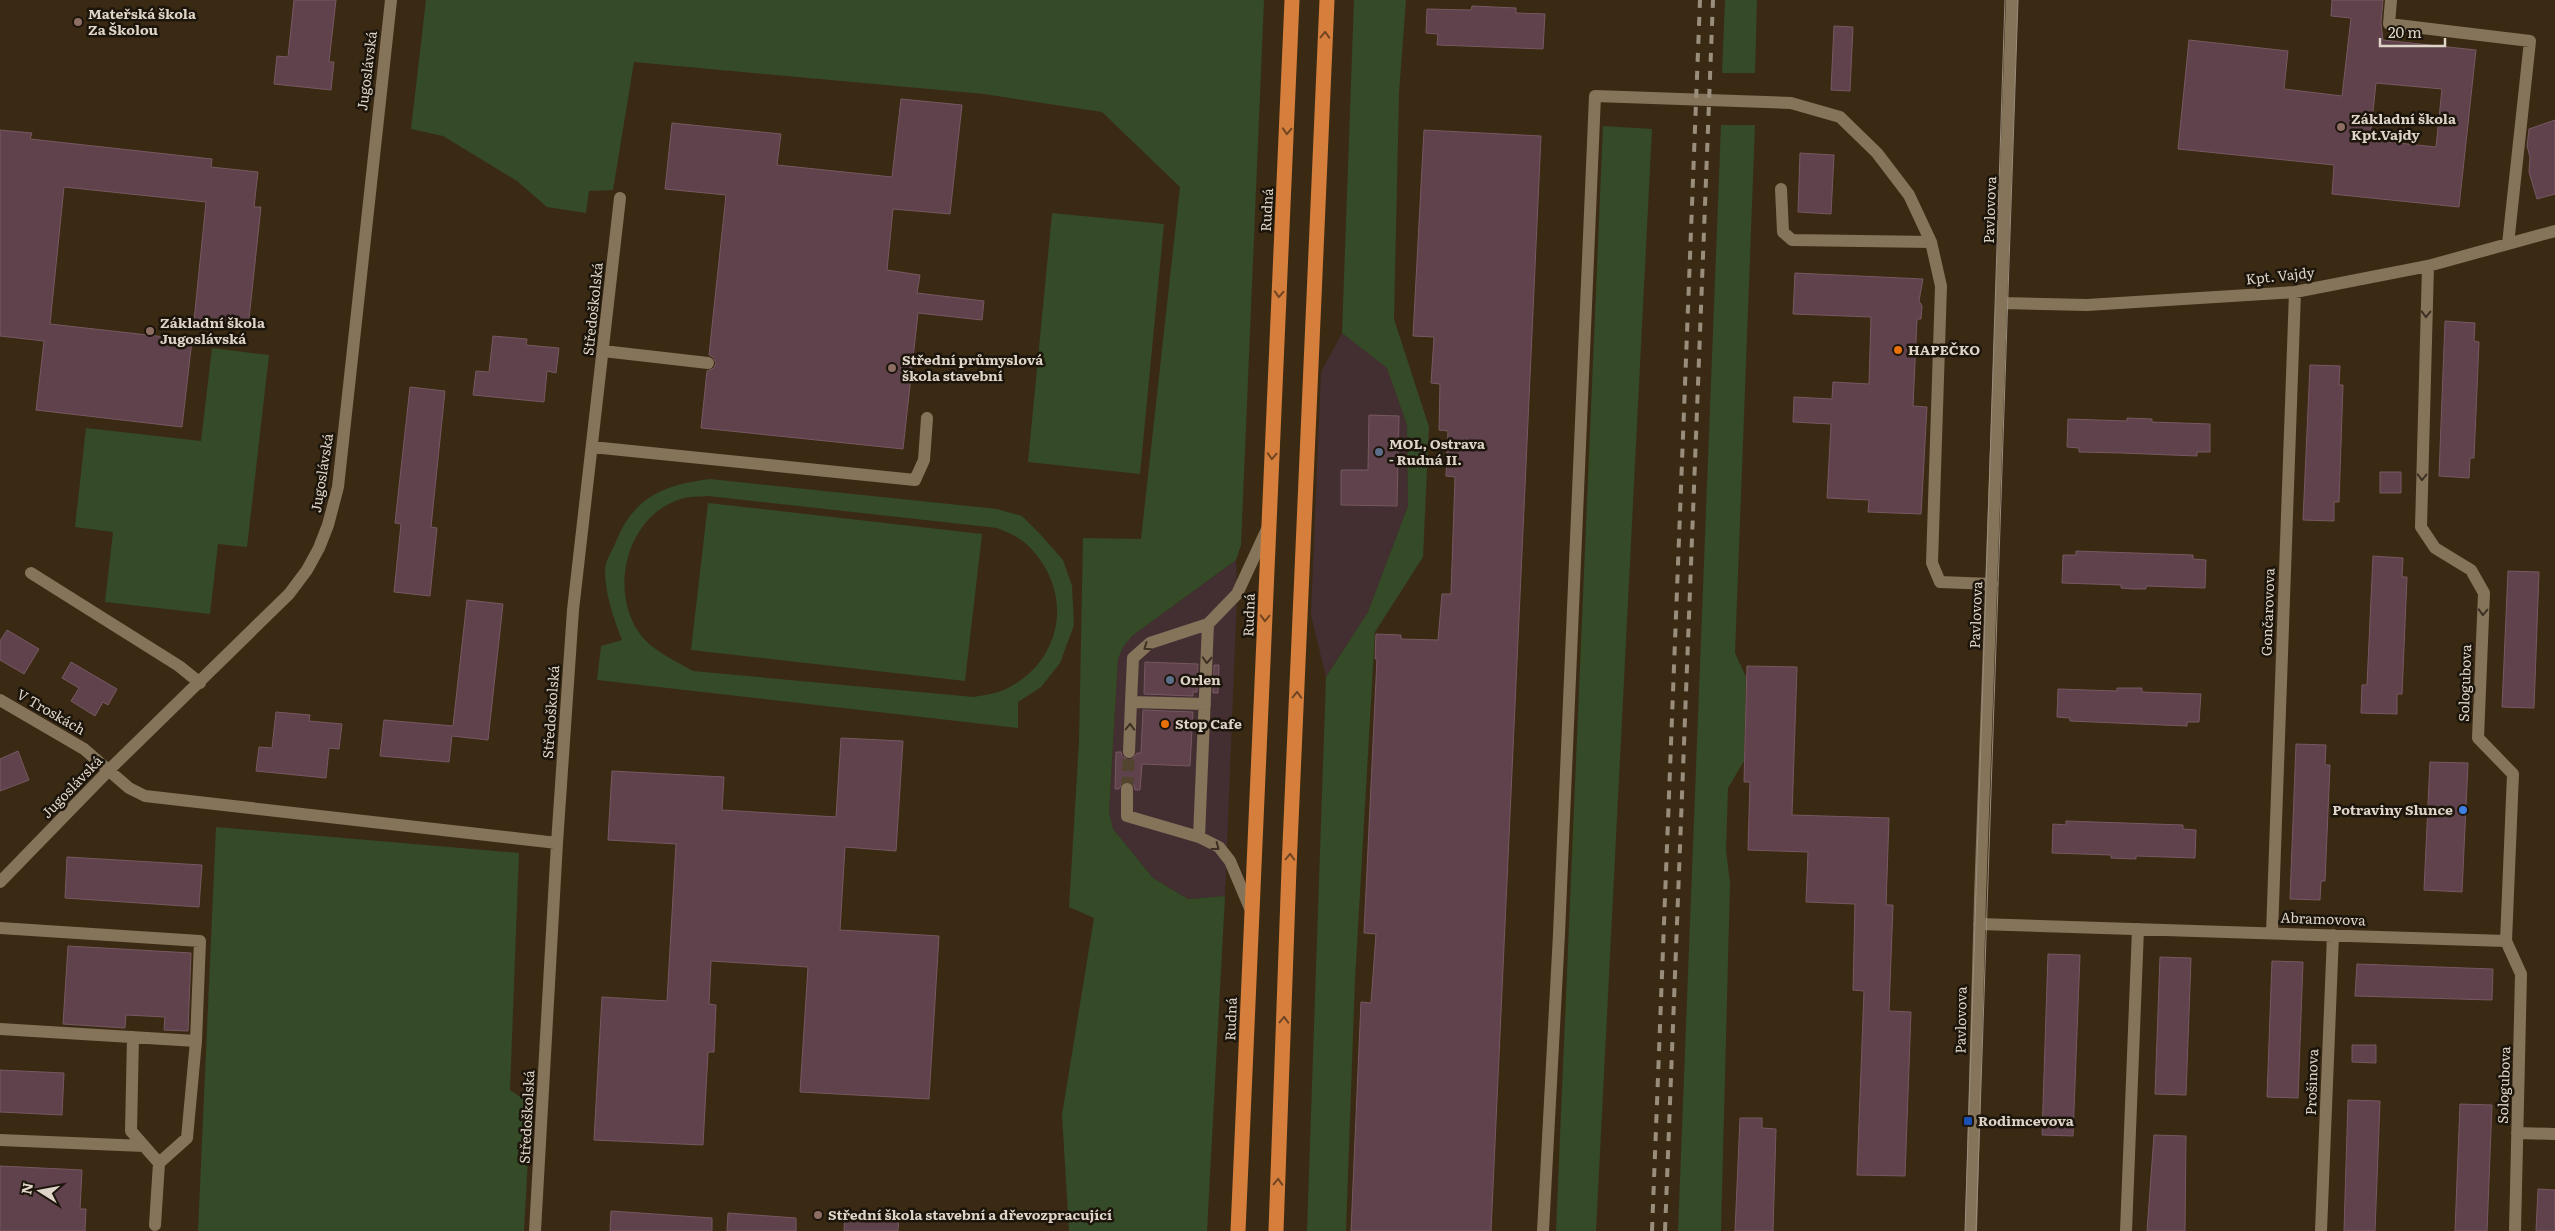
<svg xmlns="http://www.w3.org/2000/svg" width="2555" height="1231" viewBox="0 0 2555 1231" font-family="Literata,serif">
  <rect width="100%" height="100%" fill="#3a2a14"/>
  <path fill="#432f32" d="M1342,333L1387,367L1407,425L1408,506L1368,612L1326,677L1311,615L1321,372Z
    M1236,560L1237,594L1225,896L1188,899L1153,878L1113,829L1109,812L1118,659L1123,647L1132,636Z"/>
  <path fill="#354a27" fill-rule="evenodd" d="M426,0H1264L1241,545L1236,560L1132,636L1123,647L1118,659L1109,812L1113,829L1153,878L1188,899L1225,896L1207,1231H1069L1062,1115L1094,918L1069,907L1079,742L1083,538L1141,539L1180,187L1102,112L984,94L634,62L613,190L589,191L586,213L547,207L517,181L443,136L411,129Z
    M1354,0H1406L1399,93L1394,319L1429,427L1423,557L1375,632L1355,979L1346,1231H1307L1326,677L1368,612L1408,506L1407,425L1387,368L1342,333Z
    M1725,0H1757L1755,73H1722Z
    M1721,125H1755L1735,653L1746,677L1744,761L1728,788L1726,850L1730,883L1721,1231H1678Z
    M1603,126L1652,129L1596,1231H1556Z
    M1052,213L1164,224L1140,474L1028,462Z
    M212,348L269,355L247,547L218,544L210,614L105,602L113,532L75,527L86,428L201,441Z
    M710,479L997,509L1022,516L1040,534L1063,560L1072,586L1074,625L1060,663L1041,687L1018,702V728L597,680L601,646L622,640C613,616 605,595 605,569C606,561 611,552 615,544C633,498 662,485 710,479ZM708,496L997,528C1006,532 1017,536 1024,542C1075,587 1066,661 1004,690C995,694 983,695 974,697L693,671C674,660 650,650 638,631C609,587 628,515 681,499C689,496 700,497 708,496Z
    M708,503L982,534L965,681L691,650Z
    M216,827L519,853L510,1090L531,1104L524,1231H198Z"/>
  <path fill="#5f424b" stroke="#775861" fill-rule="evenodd" d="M294,0H336L329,62H334L331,90L274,84L277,56L288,57Z
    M2332,0H2383L2381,23L2383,40L2476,50L2459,207L2332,194L2334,165L2178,149L2189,40L2288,51L2284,89L2342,96L2351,18L2331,16ZM2376,83L2442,89L2436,147L2370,140Z
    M1472,6L1516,8V13L1545,14L1543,49L1437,45L1438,34L1426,33L1427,9L1471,10Z
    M1834,26L1853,27L1850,91L1831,90Z
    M901,99L962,105L950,214L893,209L887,270L920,275L917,293L984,301L982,320L918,313L903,449L701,428L707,371L714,368L716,363L713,357L709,355L726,195L665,189L672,123L781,134L777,165L892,177Z
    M2555,120V194L2537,199L2529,172L2530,157L2527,146L2529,129Z
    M0,130L32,133L30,139L212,159L211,167L258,172L254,207H261L248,328L194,321L206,202L64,187L50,324L192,340L182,427L36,410L44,341L0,336Z
    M1424,130L1541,136L1491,1231H1351L1361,1002L1371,1003L1376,934L1364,933L1377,659H1375L1376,634L1401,635V639L1438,640L1442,594H1451L1455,477L1446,476L1448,431L1439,430L1440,384L1431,383L1434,337L1413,336Z
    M1800,153L1834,155L1831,214L1798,212Z
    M1795,273L1923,279L1919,301L1922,306L1921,319H1917L1913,406L1927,407L1921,514L1868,512L1869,500L1827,498L1831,424L1793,422L1794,397L1832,399L1833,382L1869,384L1871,317L1793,314Z
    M2445,321L2475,323L2474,341L2479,342L2474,458H2470L2469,478L2439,476Z
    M493,336L527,339L526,345L559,348L556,373L547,371L544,402L473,395L476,371L489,372Z
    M2310,365L2340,366L2339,385H2343L2339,502H2334V521L2303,520Z
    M410,387L445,391L431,527L437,528L430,596L394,592L401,524L395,523Z
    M1369,415L1399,416L1397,506L1341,505V470H1368Z
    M2127,418L2152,419V422L2210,424V452H2197V456L2122,453L2079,452V448L2067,447L2068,419L2127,421Z
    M2380,472H2401V493H2380Z
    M2076,551L2193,555V559L2206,560L2205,588L2146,586V589H2133L2121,588V585L2062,583L2063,555H2076Z
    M2373,556L2403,558L2402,577H2407L2402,694H2397V714L2361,713L2362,685H2367Z
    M2508,571L2539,572L2534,708L2502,707Z
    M467,600L503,604L488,740L452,736L449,762L380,756L384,720L453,726Z
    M7,630L39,649L24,674L0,660V641Z
    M71,662L117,689L108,705L103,702L95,716L71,701L79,688L62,678Z
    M1145,662L1198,664L1197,692H1193V696L1144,694Z
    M1214,665H1219L1218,693H1213Z
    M1747,666L1797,667L1792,815L1889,818L1886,905H1893L1889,1011L1911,1012L1905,1176L1857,1175L1864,991L1853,990L1855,904L1806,902L1808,852L1748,850L1750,782H1744Z
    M2117,688H2142V692L2201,694L2199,722H2187V726L2116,723L2070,721V718L2057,717L2058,689L2117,691Z
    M1143,710L1193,712L1190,766L1142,764L1140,790H1135L1134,785L1127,781L1123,782L1119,789H1115L1116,752H1121L1122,756L1128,760L1133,759L1137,753H1141Z
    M276,712L310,715L309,721L342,724L339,749L329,748L326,778L256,771L259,747L272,748Z
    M841,738L903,741L896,851L845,847L840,930L939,936L929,1099L800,1092L808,967L711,961L709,1004L716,1005L714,1052H708L703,1145L594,1140L602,997L667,1001L676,844L608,840L612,771L724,777L722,810L836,817Z
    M2296,744L2326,745L2325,765H2330L2325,881H2321L2320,900L2290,899Z
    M18,751L29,780L0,791V759Z
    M2430,762L2468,763L2462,892L2424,890Z
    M2066,821L2183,825V829L2196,830L2195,858L2136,856V859L2111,858V855L2052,853L2053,824L2066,825Z
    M67,857L202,865L199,907L65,898Z
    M68,946L191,953L188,1031L164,1030L165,1017L126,1015L125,1028L63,1024Z
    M2048,954L2080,955L2073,1136L2042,1135Z
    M2160,957L2191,958L2186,1095L2155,1094Z
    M2272,961L2303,962L2298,1098L2267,1097Z
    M2357,964L2493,969L2492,1000L2355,996Z
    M2352,1045H2376V1063L2352,1062Z
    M0,1070L64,1073L62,1115L0,1112Z
    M2348,1100L2380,1101L2375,1231H2344Z
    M2460,1104L2492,1105L2487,1231H2455Z
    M1740,1118H1762V1128L1776,1129L1773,1231H1735Z
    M2154,1135L2186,1136L2185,1231H2147Z
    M0,1166L82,1170L80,1209H86L85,1231H0Z
    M2538,1189L2555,1190V1231H2536Z
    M611,1211L712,1218V1231H610Z
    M728,1213L796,1218V1231H727Z
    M845,1214L899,1218L898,1231H844Z"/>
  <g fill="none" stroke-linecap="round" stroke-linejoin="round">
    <path stroke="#53442f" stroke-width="12" stroke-dasharray="12 6" stroke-linecap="butt" d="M1127,789L1129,752"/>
    <path stroke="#85735a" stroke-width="12" d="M2391,0L2389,24L2530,41L2508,244
      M1781,189L1783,232L1792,240L1931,242
      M2428,266L2421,527L2435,548L2471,570L2484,593L2478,738L2513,774L2506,941L2521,974L2515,1231
      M2002,303L2087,305L2295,292L2428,266L2555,231
      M603,351L708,363
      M592,447L915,480L924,460L927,418
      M31,573L179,666L200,683
      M0,700L84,749L129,788L145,796L557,843
      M1205,704L1131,702L1133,658L1150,643L1208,624
      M1129,752L1131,702
      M1127,789V816L1199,837
      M0,882L110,769L289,594L307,570L319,548L328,525L338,487L391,0
      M1252,913L1230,861L1219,847L1199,837L1208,624L1237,594L1268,527
      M1979,924L2506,941
      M0,928L200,941L196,1041L187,1138L159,1163L155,1225
      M2272,933L2295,292
      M0,1029L196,1041
      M133,1037L131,1131L159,1163
      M2517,1133L2555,1134
      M0,1140L144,1146
      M535,1231L557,843L573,610L620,198
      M1543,1231L1559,934L1595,96L1791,103L1840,117L1877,153L1909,195L1931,242L1941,286L1932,563L1940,582L1992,584
      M1971,1231L1980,897L2012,0
      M2126,1231L2138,929
      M2321,1231L2333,935"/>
    <path stroke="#d67f3d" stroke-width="15" d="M1238,1231L1292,0
      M1276,1231L1289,868L1327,0"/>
    <path stroke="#998d7c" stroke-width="1" d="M1965,1231L2005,0
      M1976,1231L2018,0"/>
    <path stroke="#998d7c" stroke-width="4" stroke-dasharray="9 9" stroke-linecap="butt" d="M1652,1231L1700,0
      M1665,1231L1713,0"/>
  </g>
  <defs><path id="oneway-chevron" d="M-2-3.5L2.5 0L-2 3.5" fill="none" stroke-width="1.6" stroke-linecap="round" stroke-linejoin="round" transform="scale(1.25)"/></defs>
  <g stroke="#704522">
    <use href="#oneway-chevron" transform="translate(1325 35) rotate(-88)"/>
    <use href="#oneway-chevron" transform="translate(1287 131) rotate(93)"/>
    <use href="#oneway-chevron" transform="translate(1279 294) rotate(93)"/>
    <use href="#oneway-chevron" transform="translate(1272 456) rotate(93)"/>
    <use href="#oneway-chevron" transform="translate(1265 618) rotate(92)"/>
    <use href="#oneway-chevron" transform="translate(1297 695) rotate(-88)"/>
    <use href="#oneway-chevron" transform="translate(1290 857) rotate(-88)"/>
    <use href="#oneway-chevron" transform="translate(1284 1020) rotate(-88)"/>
    <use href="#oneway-chevron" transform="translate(1278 1182) rotate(-88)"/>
  </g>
  <g stroke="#3c3123">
    <use href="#oneway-chevron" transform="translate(2426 314) rotate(91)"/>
    <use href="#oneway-chevron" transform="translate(2422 477) rotate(91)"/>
    <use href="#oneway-chevron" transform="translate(2483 612) rotate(92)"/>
    <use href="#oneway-chevron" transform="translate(1147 647) rotate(145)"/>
    <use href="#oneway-chevron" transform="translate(1207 660) rotate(93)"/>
    <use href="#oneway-chevron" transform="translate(1130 727) rotate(-88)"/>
    <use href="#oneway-chevron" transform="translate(1216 847) rotate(37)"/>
  </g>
  <g fill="#8d6e63" stroke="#1c150b" stroke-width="2">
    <circle cx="78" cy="22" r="5"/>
    <circle cx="2341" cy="127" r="5"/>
    <circle cx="150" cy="331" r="5"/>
    <circle cx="892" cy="368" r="5"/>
    <circle cx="818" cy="1215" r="5"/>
  </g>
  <g fill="#e8710a" stroke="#1c150b" stroke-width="2">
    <circle cx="1898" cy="350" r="5"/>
    <circle cx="1165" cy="724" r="5"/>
  </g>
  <g fill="#5c6f8a" stroke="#1c150b" stroke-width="2">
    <circle cx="1379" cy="452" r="5"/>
    <circle cx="1170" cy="680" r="5"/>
  </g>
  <circle fill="#3f7fe0" stroke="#1c150b" stroke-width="2" cx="2463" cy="810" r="5"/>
  <rect fill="#1a4fb4" stroke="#1c150b" stroke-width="2" x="1963" y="1116" width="10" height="10" rx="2.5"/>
  <g text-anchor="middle" stroke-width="5" stroke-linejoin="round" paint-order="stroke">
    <g font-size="14" font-weight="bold" fill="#ded4c7" stroke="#1c150b" text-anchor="start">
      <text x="88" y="19">Mateřská škola<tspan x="88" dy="16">Za Školou</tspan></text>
      <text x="2351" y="124">Základní škola<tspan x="2351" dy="16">Kpt.Vajdy</tspan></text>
      <text x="160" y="328">Základní škola<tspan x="160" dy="16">Jugoslávská</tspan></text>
      <text x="1908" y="355">HAPEČKO</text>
      <text x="902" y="365">Střední průmyslová<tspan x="902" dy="16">škola stavební</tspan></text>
      <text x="1389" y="449">MOL, Ostrava<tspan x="1389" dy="16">- Rudná II.</tspan></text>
      <text x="1180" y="685">Orlen</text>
      <text x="1175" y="729">Stop Cafe</text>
      <text x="2453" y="815" text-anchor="end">Potraviny Slunce</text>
      <text x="1978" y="1126">Rodimcevova</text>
      <text x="828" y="1220">Střední škola stavební a dřevozpracující</text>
    </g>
    <g font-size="14" fill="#ded4c7" stroke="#1c150b">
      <text transform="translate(367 71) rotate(-83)" y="5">Jugoslávská</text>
      <text transform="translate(1267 210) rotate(-87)" y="5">Rudná</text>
      <text transform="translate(1990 210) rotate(-88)" y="5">Pavlovova</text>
      <text transform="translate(2280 276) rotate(-6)" y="5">Kpt. Vajdy</text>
      <text transform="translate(593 309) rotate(-84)" y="5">Středoškolská</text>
      <text transform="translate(322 473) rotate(-81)" y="5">Jugoslávská</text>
      <text transform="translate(2268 612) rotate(-88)" y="5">Gončarovova</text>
      <text transform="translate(1249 615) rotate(-88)" y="5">Rudná</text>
      <text transform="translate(1976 615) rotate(-88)" y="5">Pavlovova</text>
      <text transform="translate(2465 683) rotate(-88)" y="5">Sologubova</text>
      <text transform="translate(51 712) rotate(30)" y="5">V Troskách</text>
      <text transform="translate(551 712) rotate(-86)" y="5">Středoškolská</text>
      <text transform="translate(72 787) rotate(-46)" y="5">Jugoslávská</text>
      <text transform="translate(2323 919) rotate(2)" y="5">Abramovova</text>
      <text transform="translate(1231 1019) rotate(-88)" y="5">Rudná</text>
      <text transform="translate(1961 1020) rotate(-89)" y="5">Pavlovova</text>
      <text transform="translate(2312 1082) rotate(-88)" y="5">Prošinova</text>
      <text transform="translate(2504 1085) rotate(-88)" y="5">Sologubova</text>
      <text transform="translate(527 1117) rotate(-87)" y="5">Středoškolská</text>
    </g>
  </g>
  <g transform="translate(40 1191) rotate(281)" stroke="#1c150b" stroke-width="4" paint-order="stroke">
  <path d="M0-4L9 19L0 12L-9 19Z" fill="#ded4c7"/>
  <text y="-8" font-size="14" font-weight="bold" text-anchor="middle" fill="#ded4c7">N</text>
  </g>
  <path d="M2380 38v8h65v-8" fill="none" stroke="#ded4c7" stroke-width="2.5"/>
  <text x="2388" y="38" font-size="15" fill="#ded4c7" stroke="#1c150b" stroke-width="4" paint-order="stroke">20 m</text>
</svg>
